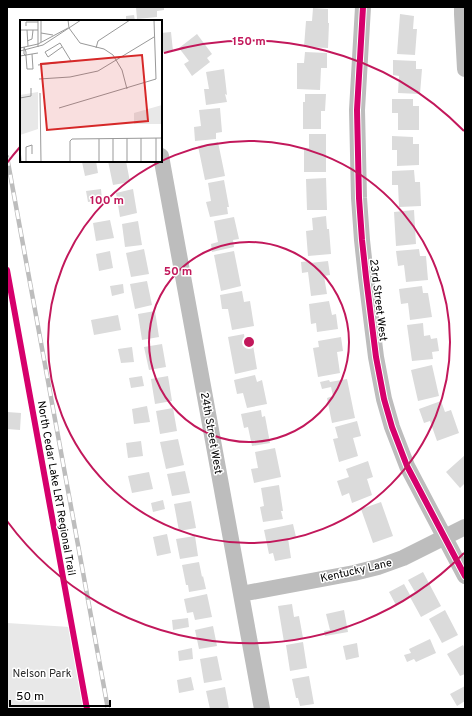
<svg xmlns="http://www.w3.org/2000/svg" width="472" height="716" viewBox="0 0 472 716" font-family="Overpass,sans-serif">
  <rect width="100%" height="100%" fill="#fff"/>
  <path fill="#e8e8e8" d="M7,623L70,627L84,709H7Z"/>
  <path fill="#dbdbdb" d="M136,7H164V10L157,11V17L137,19Z
    M313,8L328,9V23H329L328,48L304,47L306,21H312Z
    M400,14L414,16L413,29H417L415,55L397,54Z
    M134,15L135,21H126V16Z
    M171,32L173,51L161,52V33Z
    M197,34L212,54L207,58L210,62L192,76L184,64L189,61L179,48Z
    M305,52L327,53V68H321L320,90L297,89V63H304Z
    M393,60L416,61V69H422L420,94L398,93L399,76L393,75Z
    M224,69L227,95L225,94L227,102L206,105L204,89H209L206,72Z
    M305,94H326L325,111H321V129H303V102H305Z
    M392,99H413V106H419V130H398V113H392Z
    M220,108L222,132L216,133V139L195,141L194,127L201,126L199,110Z
    M309,134H326V172H304V148H309Z
    M392,136L413,137V144H419V165L397,166V150H392Z
    M218,142L225,176L205,180L198,146Z
    M86,161H96L98,173L85,176L82,162Z
    M108,161H126L130,182L113,185Z
    M414,170L415,182H420L421,206L399,207L398,185H392V171Z
    M326,178L327,210H307L306,179Z
    M224,180L229,207H227L228,214L210,217L206,202L211,201L208,183Z
    M101,189L102,200L88,202L86,191Z
    M133,189L137,213L120,217L116,193Z
    M414,210L416,244L396,246L394,212Z
    M326,216L327,229H329L331,254L308,256L306,231L313,230L312,218Z
    M234,217L239,239L233,240L234,247L212,252L211,244L218,242L214,221Z
    M110,220L114,238L96,241L93,223Z
    M138,221L142,245L125,247L122,224Z
    M144,249L149,274L131,277L126,253Z
    M419,249L420,256H426L428,280L406,282L404,265L398,266L396,251Z
    M110,251L113,268L99,271L96,254Z
    M234,251L241,286L221,291L214,255Z
    M310,261V263L328,261L330,275L324,276L327,294L311,296L308,272L302,273L301,262Z
    M147,281L152,305L135,309L130,284Z
    M123,284L124,293L112,296L110,286Z
    M422,286L423,293H428L432,317L410,320L408,303L401,304L399,289Z
    M242,291L244,302L250,301L254,326L232,330L228,309H222L220,295Z
    M329,301L332,315L336,314L338,329L317,332L316,323L311,324L309,304Z
    M155,311L159,337L142,340L138,314Z
    M118,315L121,330L94,335L91,320Z
    M423,323L424,336L430,335L431,339L437,338L439,351L432,352L433,359L412,361L407,325Z
    M244,334L246,346L253,345L257,369L235,374L228,337Z
    M341,337L343,351L337,352L340,373L318,377L313,348L319,347L318,341Z
    M162,344L166,367L149,370L144,347Z
    M132,347L134,362L121,363L118,349Z
    M432,365L439,396L418,401L411,370Z
    M255,375L257,382L262,380L267,404L247,408L243,393L237,394L234,380Z
    M142,376L144,386L131,388L129,378Z
    M168,376L172,401L155,404L151,379Z
    M347,379L355,418L332,423L327,398L333,396L331,387L322,389L320,382L329,380L330,382Z
    M441,401L445,412L451,410L459,433L437,441L430,421L424,423L419,409Z
    M147,406L150,422L134,424L132,409Z
    M173,408L177,431L160,434L156,411Z
    M261,410L262,417L265,416L270,443L252,446L248,427L244,428L241,414Z
    M7,412L21,413L20,430L7,429Z
    M357,421L361,436L353,438L358,456L339,462L333,439L338,438L335,427Z
    M178,439L184,465L166,469L160,442Z
    M141,441L143,456L128,458L126,443Z
    M275,448L281,477L254,483L251,469L258,468L255,452Z
    M465,455V483L460,488L446,472Z
    M368,461L373,477L367,479L372,495L352,503L349,493L342,496L337,481L349,477L346,469Z
    M185,471L190,493L172,496L167,474Z
    M149,472L153,489L132,493L128,476Z
    M279,485L283,511H281L283,519L263,522L260,507L264,506L261,488Z
    M163,500L165,509L153,512L151,503Z
    M191,501L196,528L179,531L174,504Z
    M381,502L393,536L373,543L361,509Z
    M293,524L296,537L288,538L291,558L275,561L273,553L269,554L264,530Z
    M167,534L171,553L157,556L153,537Z
    M195,536L198,556L180,559L176,539Z
    M199,562L202,577L203,576L206,589L189,592L188,585H186L182,565Z
    M423,572L441,606L421,617L410,597L396,605L389,592L404,584L410,595L415,592L408,580Z
    M207,594L212,617L195,620L193,612L187,613L184,599Z
    M292,604L294,617L299,616L303,638L284,642L278,606Z
    M344,610L348,632L325,636L324,631L330,630L326,614Z
    M445,610L458,635L442,643L429,619Z
    M188,618L189,627L173,630L172,620Z
    M213,626L217,646L199,649L195,630Z
    M430,639L436,653L416,662L414,659L407,662L404,655L411,653L409,649Z
    M303,642L307,668L290,671L286,645Z
    M357,643L359,657L346,660L343,646Z
    M463,645L465,649V674L460,676L447,654Z
    M192,648L193,659L179,661L178,651Z
    M217,656L222,680L204,683L200,659Z
    M309,676L314,704L300,706L298,698H296L292,679Z
    M191,677L194,690L179,693L177,680Z
    M465,686V701L457,706L450,694Z
    M225,687L229,709H210L206,691Z"/>
  <g fill="none" stroke-linecap="round" stroke-linejoin="round">
    <path stroke="#bdbdbd" stroke-width="16" d="M363,7L357,110L359,198L362,240L366,277L376,357L384,399L392,427L407,466L465,576
      M462,7V14L465,69
      M161,156L262,709
      M241,594L354,573L378,567L403,558L465,527"/>
    <g stroke="#bdbdbd" stroke-width="4.5">
      <path id="rail" d="M7,157L108,709"/>
    </g>
    <use href="#rail" stroke="#fff" stroke-width="3" stroke-dasharray="9" stroke-linecap="butt"/>
    <g stroke="#fff" stroke-width="8">
      <path id="cycleway" d="M363,7L357,110L359,198L362,240L366,277L376,357L384,399L392,427L407,466L465,576
        M7,270L87,709"/>
    </g>
    <use href="#cycleway" stroke="#d6006c" stroke-width="6"/>
  </g>
  <g fill="none" stroke="#c2185b" stroke-width="2">
    <circle cx="249" cy="342" r="100"/>
    <circle cx="249" cy="342" r="201"/>
    <path d="M464 553A301 301 0 0 1 7 521M7 163A301 301 0 0 1 20 147M164 53A301 301 0 0 1 464 131"/>
  </g>
  <g text-anchor="middle" stroke-width="3" stroke-linejoin="round" paint-order="stroke">
    <g font-size="11" fill="#000" stroke="#fff">
      <text transform="translate(379 300) rotate(83)" y="4">23rd Street West</text>
      <text transform="translate(212 433) rotate(80)" y="4">24th Street West</text>
      <text transform="translate(57 488) rotate(80)" y="4">North Cedar Lake LRT Regional Trail</text>
      <text transform="translate(356 570) rotate(-13)" y="4">Kentucky Lane</text>
    </g>
    <g font-size="11" fill="#2c2c2c" stroke="#fff">
      <text x="42" y="677">Nelson Park</text>
    </g>
  </g>
  <g transform="translate(20 20)">
    <rect width="142" height="142" fill="#fff"/>
    <path d="M18,72V109L0,115V75ZM142,85V104H114V93Z" fill="#e8e8e8"/>
    <path fill="none" stroke="#999" stroke-width="1" d="M21,0V22M48,0L49,8L60,23L84,29L93,35L102,50L107,69M134,0L136,59M6,6V2H18M0,10H18M7,10L8,26M21,13L33,15M7,21L12,19L13,10M4,27L6,32V36L4,34ZM18,27V0M0,28L18,24L48,8M76,28L78,21L110,0M0,31L23,25L61,0M0,36L18,33M6,36L7,49H13L12,34M18,45L51,41L40,23L25,32L28,37L42,27M19,59L50,57L78,51L134,17M20,73L21,142M0,78L11,76V68M39,88L136,59M93,118V142M107,118V142M121,118V142M136,118V142M79,119V142M0,127L1,142M6,142V127L12,125V134M50,142V121L52,119L142,118"/>
    <path fill="#d62828" fill-opacity="0.15" stroke="#d62828" stroke-width="2" d="M122,35L128,101L27,110L21,44Z"/>
    <rect width="142" height="142" fill="none" stroke="#000" stroke-width="2"/>
  </g>
  <circle cx="249" cy="342" r="6" fill="#c2185b" stroke="#fff" stroke-width="2"/>
  <g font-size="12" text-anchor="middle" font-weight="bold" fill="#c2185b" stroke="#fff" stroke-width="3" stroke-linejoin="round" paint-order="stroke">
    <text x="249" y="45">150 m</text>
    <text x="107" y="204">100 m</text>
    <text x="178" y="275">50 m</text>
  </g>
  <rect width="472" height="716" fill="none" stroke="#000000" stroke-width="16"/>
  <path d="M10 700v6h100v-6" fill="none" stroke="#000000" stroke-width="2"/>
  <text x="16" y="700" font-size="12" fill="#000000" stroke="#ffffff" stroke-width="3" paint-order="stroke">50 m</text>
</svg>
